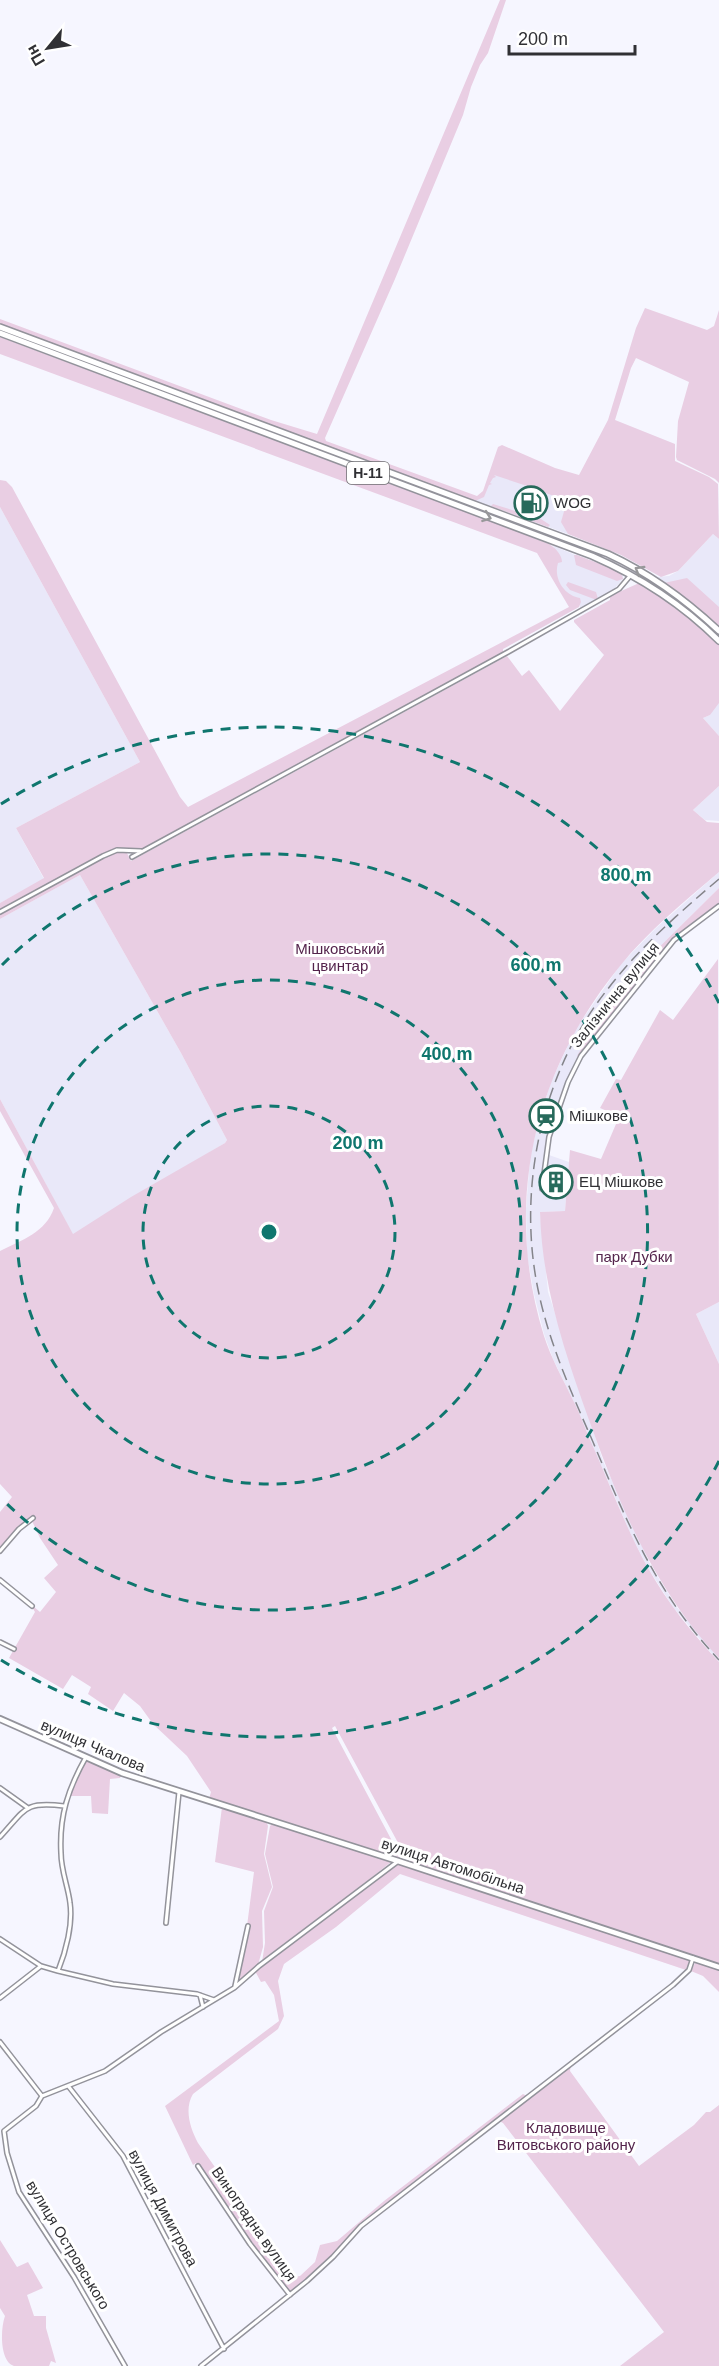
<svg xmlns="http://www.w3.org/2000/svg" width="719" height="2366" viewBox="0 0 719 2366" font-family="Arial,sans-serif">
  <rect width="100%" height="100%" fill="#f6f6ff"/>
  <path fill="#e9e8f9" d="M493,473L569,499L563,523L568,534L491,506L473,502L482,496Z
    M0,507L140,762L16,828L44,879L0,903Z
    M713,534L719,539V628L690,602L646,570L657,577L669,576L678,571Z
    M549,544L623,575V579L613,590L580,609V604L565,594L558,581L554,571V547Z
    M719,701V736L703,718L710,715L712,707Z
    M719,786V821L705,820L693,810Z
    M719,872V888L632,974L597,1022L578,1055L564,1086L549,1133V1155L569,1162L565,1211L540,1212L548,1292L603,1461L651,1566L676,1606L719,1658V1662L673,1607L648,1568L632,1537L573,1400L553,1359L544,1334L534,1294L527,1255L526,1209L530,1157L539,1119L551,1082L575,1030L621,964L656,928Z
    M80,875L181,1053L227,1140L225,1143L73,1235L0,1099V919Z
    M719,1302V1364L696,1314Z"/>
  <path fill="#e9cee3" d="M500,0H506L488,53L480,65L471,87L463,115L395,279L325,438L326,441L477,496L483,491L498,447L502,445L555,468L579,475L608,420L636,328L645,308L707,330L714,326L719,310V483L715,479L677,460L676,457L678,421L689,382L636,358L631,368L615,420L675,444V461L709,477L718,484L719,539L713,534L678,571L661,577L621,555L568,534L561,522L567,501C553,496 541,490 528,488L527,486L494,475L496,477L493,478L490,483L492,484L489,485L484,497L473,502L0,326V319L271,420L317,434Z
    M0,337L468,512L549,544C557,549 562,556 562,562L558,563C553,579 565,596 580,598L581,602L579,607L503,649V653L144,849L117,848L0,911V903L44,878L16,828L140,762L0,507V480L6,481L12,487L180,797L188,807L569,607L537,553L0,354Z
    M493,504L541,519L550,525L548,527L491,506Z
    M574,555H577L621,572L623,579L617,581L576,565Z
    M687,578L719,607V628L690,602L664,583Z
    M568,582L596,592L598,599H594L570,590L566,585Z
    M637,584H642L674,603L719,642V703L710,715L703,718L719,736V786L693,810L707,822L719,823V872C685,901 648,931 620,966C533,1072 503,1204 544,1336C551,1358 562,1377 572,1398C580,1413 585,1429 592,1444C610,1485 626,1528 648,1568C667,1602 692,1633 719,1662V1965L413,1864L403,1852L335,1726L332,1728L399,1854L400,1858L209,1799L211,1792L187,1756L153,1724L140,1706L124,1693L113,1711L88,1694L91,1687L72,1675L63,1689L9,1658L35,1612L32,1607L33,1606L40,1612L56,1592L44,1578L58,1565L40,1538L32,1521L18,1528L0,1549V1512L12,1497L0,1484V1251C22,1240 46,1232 54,1208L0,1111V1099L73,1234L131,1197L225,1143L227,1140L181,1053L80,875L0,919V914L104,857L118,852L127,853L131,861L507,656L522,676L529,670L560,711L604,655L574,622V620L610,600V596Z
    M719,888V904L673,939L579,1057L577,1056L597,1022L632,974Z
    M718,959L719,1302L696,1314L719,1364V1658C655,1590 620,1507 589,1420C564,1350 542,1286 540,1212L565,1211L570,1150L601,1159L616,1124L607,1119V1111L600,1108L616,1079L621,1080L660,1010L673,1020Z
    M86,1760L121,1775L120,1778L110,1779L108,1814L92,1813L91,1796H68Z
    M222,1807L266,1821L268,1826L264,1854L272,1887L262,1911L263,1947L258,1965L237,1984L247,1926L254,1872L215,1862Z
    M273,1823L391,1862L309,1928L262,1962L265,1943L264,1911L273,1887L265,1854L270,1826Z
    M397,1864H402L691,1961L686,1970L400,1874L336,1927L284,1964L278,1981L284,2016L278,2029L193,2094C184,2109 190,2128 198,2143L278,2257L290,2278L300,2276L315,2262L320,2245L337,2241L384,2201L523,2094L527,2096C472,2139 414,2180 359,2226C339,2243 315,2282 290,2291L251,2244L200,2168L196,2163L193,2165L165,2106L279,2021L274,1995L265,1981L261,1982L255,1971Z
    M696,1961L719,1969V1992L703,1976L691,1971Z
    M571,2065L570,2071L639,2166L694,2125L706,2112H710L719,2105V2366H620L664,2332L503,2123L499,2121Z
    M0,2240L17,2267L28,2262L43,2288L27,2295L34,2316H46V2328L56,2363L51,2361L49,2366C38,2366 25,2366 14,2366C0,2362 0,2330 5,2316L0,2308Z"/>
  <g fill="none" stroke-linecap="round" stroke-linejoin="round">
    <g stroke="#93939b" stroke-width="6">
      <path id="street" d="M132,857L508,652L619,589L630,576
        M0,912L103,856L117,850L141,851
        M542,1189L549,1137L568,1082L581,1056L674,940L719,906
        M0,1551L19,1529L33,1518
        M0,1580L32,1606
        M0,1642L14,1649
        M0,1788L28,1808
        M0,1837C26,1809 24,1801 64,1806
        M166,1923L179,1792
        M0,1939L41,1966L58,1971L113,1984L197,1994L214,2000
        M58,1971C66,1951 73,1924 70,1903C68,1886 61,1871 61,1853C59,1816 68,1789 86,1757
        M235,1986L248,1926
        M200,1995L203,2007
        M0,1998L41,1966
        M0,2042L42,2096
        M69,2087L123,2156L224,2349
        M198,2166L250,2244L290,2295
        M125,2366L74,2277L19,2192L7,2153L4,2131L36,2106L42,2096L105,2071L161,2032L234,1988L259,1966L397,1862
        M201,2366L307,2281L333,2257L361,2226L673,1985L689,1970L693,1958"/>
    </g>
    <g stroke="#93939b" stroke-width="8">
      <path id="secondary" d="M0,1719L122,1773L398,1861L719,1967"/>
    </g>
    <g stroke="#93939b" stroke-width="8">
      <path id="primary" d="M0,327L608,554C649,573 686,600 719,631
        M0,333L592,556C640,577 682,604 719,641"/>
    </g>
    <use href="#street" stroke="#fff" stroke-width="3"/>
    <use href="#secondary" stroke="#fff" stroke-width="4.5"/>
    <use href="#primary" stroke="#fff" stroke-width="5"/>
    <path stroke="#84848a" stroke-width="1.5" stroke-dasharray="12 6" stroke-linecap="butt" d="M719,879C679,913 639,948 607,990C541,1073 516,1191 539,1294C550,1345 572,1394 593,1442C627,1523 658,1596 719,1660"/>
  </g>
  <defs><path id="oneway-chevron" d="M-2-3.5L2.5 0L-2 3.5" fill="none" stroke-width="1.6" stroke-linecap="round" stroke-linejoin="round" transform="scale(1.5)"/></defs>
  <g stroke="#98989a">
    <use href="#oneway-chevron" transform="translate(487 517) rotate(20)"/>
    <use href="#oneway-chevron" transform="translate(639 570) rotate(-149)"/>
  </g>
  <g fill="none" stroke="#0f766e" stroke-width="3" stroke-dasharray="10 8">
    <circle cx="269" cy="1232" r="126"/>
    <circle cx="269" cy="1232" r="252"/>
    <path d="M2 965A378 378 0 1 1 2 1499"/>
    <path d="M719 1461A505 505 0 0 1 1 1660M1 804A505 505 0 0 1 719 1003"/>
  </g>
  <defs>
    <g id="fuel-ring" transform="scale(1.725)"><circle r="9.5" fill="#fff" stroke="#276a5b" stroke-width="1.5"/><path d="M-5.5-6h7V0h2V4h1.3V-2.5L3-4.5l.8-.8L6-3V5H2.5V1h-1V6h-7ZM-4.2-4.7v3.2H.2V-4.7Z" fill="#276a5b"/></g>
    <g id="station-ring" transform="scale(1.725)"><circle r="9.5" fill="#fff" stroke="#276a5b" stroke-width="1.5"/><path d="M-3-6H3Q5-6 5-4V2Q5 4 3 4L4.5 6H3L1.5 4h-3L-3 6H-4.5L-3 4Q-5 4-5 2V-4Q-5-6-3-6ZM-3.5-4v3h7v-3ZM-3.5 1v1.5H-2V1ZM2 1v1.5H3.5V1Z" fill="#276a5b"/></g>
    <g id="building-ring" transform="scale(1.725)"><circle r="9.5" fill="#fff" stroke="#276a5b" stroke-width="1.5"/><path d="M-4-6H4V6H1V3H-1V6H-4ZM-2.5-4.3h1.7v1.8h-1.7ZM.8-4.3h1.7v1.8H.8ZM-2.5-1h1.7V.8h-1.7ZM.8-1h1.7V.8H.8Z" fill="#276a5b"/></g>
  </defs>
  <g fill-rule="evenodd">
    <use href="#fuel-ring" x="531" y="503"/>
    <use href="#station-ring" x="546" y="1116"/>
    <use href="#building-ring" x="556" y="1182"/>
  </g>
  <g text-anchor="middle" stroke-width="6" stroke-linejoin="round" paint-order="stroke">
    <rect fill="#fff" stroke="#6e6e71" stroke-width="1.5" x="347" y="462" width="42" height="22" rx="4.5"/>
    <g font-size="14" font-weight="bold" fill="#303034">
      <text x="368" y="478">Н-11</text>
    </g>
    <g font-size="15" fill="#303034" stroke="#fff" text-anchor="start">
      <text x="554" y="508">WOG</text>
      <text x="569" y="1121">Мішкове</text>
      <text x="579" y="1187">ЕЦ Мішкове</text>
    </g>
    <g font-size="15" fill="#54244c" stroke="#fff">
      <text x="340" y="954">Мішковський<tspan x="340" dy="17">цвинтар</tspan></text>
      <text x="634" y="1262">парк Дубки</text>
      <text x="566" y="2133">Кладовище<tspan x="566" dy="17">Витовського району</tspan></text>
    </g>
    <g font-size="15" fill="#303034" stroke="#fff">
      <text transform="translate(615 995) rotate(-51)" y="5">Залізнична вулиця</text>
      <text transform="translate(93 1746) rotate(23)" y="5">вулиця Чкалова</text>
      <text transform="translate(453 1866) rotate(18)" y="5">вулиця Автомобільна</text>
      <text transform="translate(163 2208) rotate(62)" y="5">вулиця Димитрова</text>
      <text transform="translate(254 2224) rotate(55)" y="5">Виноградна вулиця</text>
      <text transform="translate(68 2245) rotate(59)" y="5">вулиця Островського</text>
    </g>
  </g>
  <circle cx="269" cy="1232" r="9" fill="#0f766e" stroke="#fff" stroke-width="3"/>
  <g font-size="18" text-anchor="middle" font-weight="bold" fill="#0f766e" stroke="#fff" stroke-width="6" stroke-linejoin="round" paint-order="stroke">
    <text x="626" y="881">800 m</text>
    <text x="536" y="971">600 m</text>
    <text x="447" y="1060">400 m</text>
    <text x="358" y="1149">200 m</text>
  </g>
  <g transform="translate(48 48) rotate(240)" stroke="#ffffff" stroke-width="4.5" paint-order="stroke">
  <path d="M0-4.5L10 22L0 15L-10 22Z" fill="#303034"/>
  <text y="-9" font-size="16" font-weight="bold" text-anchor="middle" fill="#303034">Пн</text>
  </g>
  <path d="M509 45v9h126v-9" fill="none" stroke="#303034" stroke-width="3"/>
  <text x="518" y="45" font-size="18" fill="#303034" stroke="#ffffff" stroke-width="4.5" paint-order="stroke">200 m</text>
</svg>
